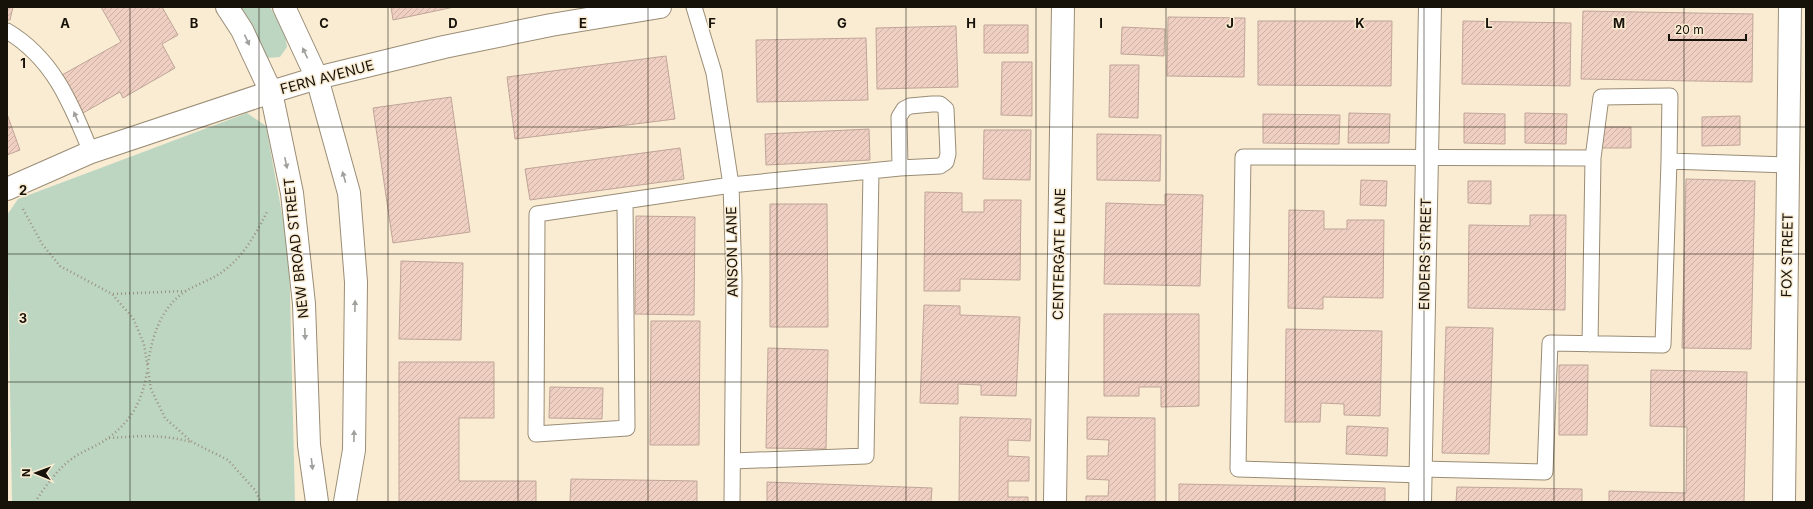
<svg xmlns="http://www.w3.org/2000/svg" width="1813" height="509" viewBox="0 0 1813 509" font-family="Inter,sans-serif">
  <defs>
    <pattern id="building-hatch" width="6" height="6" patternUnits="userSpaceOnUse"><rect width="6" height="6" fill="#efcfc1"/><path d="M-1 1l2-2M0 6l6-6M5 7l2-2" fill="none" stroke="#ccb1a4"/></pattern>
  </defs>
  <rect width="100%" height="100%" fill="#faecd3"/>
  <path fill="#bdd6c2" d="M232,7H270L285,33L287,47L280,57L266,58Z
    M247,113L266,126L289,252L295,502H12L7,215L18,199Z"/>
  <path fill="url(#building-hatch)" stroke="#c0a599" d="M7,7H13L10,20H7Z
    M101,7H162L178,35L162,44L175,68L123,98L120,92L83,113L62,75L121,42Z
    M391,7H454L393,20Z
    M1583,11L1753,14L1752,82L1581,79Z
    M1168,17L1245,18L1244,77L1167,76Z
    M1258,21H1392L1391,86L1258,85Z
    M1463,21L1571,23L1570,86L1462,84Z
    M984,25H1028V53H984Z
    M956,26L958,87L877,89L876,28Z
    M1122,27L1165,29L1164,56L1121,54Z
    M866,38L868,100L757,102L756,40Z
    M666,56L675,119L515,139L507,77Z
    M1002,62H1032V116L1001,115Z
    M1110,65H1139L1138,118L1109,117Z
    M451,97L470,232L393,243L373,108Z
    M1349,113L1390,114L1389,143H1348Z
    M1464,113L1505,114V144L1464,143Z
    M1525,113L1567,114L1566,144L1525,143Z
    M7,114L20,150L7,155Z
    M1263,114L1340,115L1339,144L1263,143Z
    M1740,116V145L1702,146V117Z
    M1603,127H1631V148H1602Z
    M869,129L870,160L766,165L765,134Z
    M984,130H1031L1030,180L983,179Z
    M1097,134L1161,135L1160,181L1097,180Z
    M680,148L684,179L530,200L525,169Z
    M1686,179L1755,181L1751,349L1682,348Z
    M1361,180L1387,181L1386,206L1360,205Z
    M1468,181H1491V204L1468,203Z
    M925,192L962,193V212H984V200H1021L1020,280L960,279V291H924Z
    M1165,194L1203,195L1200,286L1104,284L1106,203L1165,205Z
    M770,204H827L828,327H770Z
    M1289,210L1324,211V229H1347V220H1384L1383,298L1323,297V309L1288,308Z
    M1530,215H1566L1565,310L1468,308L1469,225L1530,226Z
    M636,216L695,217L694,315L635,314Z
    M401,261L463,263L461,340L399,339Z
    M924,305L960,306V315L1020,317L1016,396L981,395V385L958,384V404L920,403Z
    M1104,314H1199V406L1161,407V387H1139V396H1104Z
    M651,321H700L699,445H650Z
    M1446,327L1493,328L1489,454L1442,453Z
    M1286,329L1382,331L1380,416L1344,415V404L1321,403L1320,422H1285Z
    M768,348L828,350L826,449L766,448Z
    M399,362H494V418H459V481H536V502H399Z
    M1559,365H1588L1587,435H1559Z
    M1651,370L1747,372L1744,502H1609V491L1686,493L1687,427L1650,426Z
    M550,387L603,388L602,419L549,418Z
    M960,417L1031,419L1030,441L1008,440V456L1029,457V481H1008V497H1028V502H959Z
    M1087,417L1155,418V502H1086V496H1108L1109,480L1087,479V456H1108L1109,440L1087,439Z
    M1347,426L1388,428L1387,456L1346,454Z
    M571,479L697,481V502H570Z
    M767,482L932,488L931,502H767Z
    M1179,484L1385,488V502H1179Z
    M1457,487L1582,489V502H1456Z"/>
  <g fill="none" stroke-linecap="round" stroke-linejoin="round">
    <g stroke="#9a8d76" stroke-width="17">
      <path id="service" d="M694,7L714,73L731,185L734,280L732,502
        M7,31C54,59 71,104 91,152
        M625,201L627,428L536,434L537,214L731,185L900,168L940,166L946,162L948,154L946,109L940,104H932L910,106L904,109L899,117L900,168
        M1590,344L1593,158L1601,97L1670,96L1669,161
        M733,461L866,456L871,171
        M1421,469L1545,472L1550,343L1663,345L1669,161L1788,165
        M1421,475L1238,469L1243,157L1593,158"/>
    </g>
    <g stroke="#9a8d76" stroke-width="24">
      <path id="minor" d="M7,189L91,152L271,92L317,78L444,47L551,25L660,7
        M1055,502L1063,7
        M1420,502L1430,7
        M1784,502L1790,7"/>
    </g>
    <g stroke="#9a8d76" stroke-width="24">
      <path id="tertiary" d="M227,7L242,30L271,92L292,193L304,304L309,445L317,502
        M284,7L317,78L349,193L356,282L354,450L345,502"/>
    </g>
    <path stroke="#9a907e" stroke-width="2.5" stroke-dasharray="1 3" stroke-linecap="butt" d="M23,209L42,244L60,266L112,294L133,318L144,344L151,389L165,418L192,442L228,460L255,490L261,502
      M113,294L186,291
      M148,364C152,336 161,307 186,291C199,283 214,279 226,269C245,254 256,233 267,212
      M109,438C139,436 162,434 191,442
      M35,502C46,486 57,469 73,458C84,450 98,446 108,438C132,421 143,399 147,371"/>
    <use href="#service" stroke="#fff" stroke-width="15"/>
    <use href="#minor" stroke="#fff" stroke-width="22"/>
    <use href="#tertiary" stroke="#fff" stroke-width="22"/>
  </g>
  <defs><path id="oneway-solid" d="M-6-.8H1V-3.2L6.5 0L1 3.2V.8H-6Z"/></defs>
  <g fill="#a2a09d">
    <use href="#oneway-solid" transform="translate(247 40) rotate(65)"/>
    <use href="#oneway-solid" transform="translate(305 53) rotate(-115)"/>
    <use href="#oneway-solid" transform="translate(76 117) rotate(-113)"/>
    <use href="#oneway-solid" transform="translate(286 163) rotate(78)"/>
    <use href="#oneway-solid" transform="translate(344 177) rotate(-106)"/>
    <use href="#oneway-solid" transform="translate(355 306) rotate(-89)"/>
    <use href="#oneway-solid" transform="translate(305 334) rotate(88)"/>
    <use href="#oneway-solid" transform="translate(354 436) rotate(-89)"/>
    <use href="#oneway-solid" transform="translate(312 464) rotate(83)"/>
  </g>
  <path fill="none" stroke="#171209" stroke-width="1" stroke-opacity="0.55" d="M130,7V502M259,7V502M388,7V502M518,7V502M648,7V502M777,7V502M906,7V502M1036,7V502M1166,7V502M1295,7V502M1424,7V502M1554,7V502M1684,7V502M7,127H1806M7,254H1806M7,382H1806"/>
  <g text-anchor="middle" stroke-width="3" stroke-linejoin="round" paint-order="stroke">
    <g font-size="14" fill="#171209" stroke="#faecd3">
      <text transform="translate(327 77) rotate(-15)" y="5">FERN AVENUE</text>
      <text transform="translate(296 248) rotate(-96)" y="5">NEW BROAD STREET</text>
      <text transform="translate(732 252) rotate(-91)" y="5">ANSON LANE</text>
      <text transform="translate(1059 254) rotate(-89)" y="5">CENTERGATE LANE</text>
      <text transform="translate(1425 254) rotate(-89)" y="5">ENDERS STREET</text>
      <text transform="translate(1787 255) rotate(-89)" y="5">FOX STREET</text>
    </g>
  </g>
  <g font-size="13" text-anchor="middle" font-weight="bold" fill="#171209" stroke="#faecd3" stroke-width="3" stroke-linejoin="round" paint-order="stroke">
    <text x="65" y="28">A</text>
    <text x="194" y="28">B</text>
    <text x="324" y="28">C</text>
    <text x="453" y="28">D</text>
    <text x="583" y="28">E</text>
    <text x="712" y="28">F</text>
    <text x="842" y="28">G</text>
    <text x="971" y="28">H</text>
    <text x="1101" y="28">I</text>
    <text x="1230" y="28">J</text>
    <text x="1360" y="28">K</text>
    <text x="1489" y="28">L</text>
    <text x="1619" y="28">M</text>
    <text x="23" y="68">1</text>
    <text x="23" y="195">2</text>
    <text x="23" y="323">3</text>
  </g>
  <rect width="1813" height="509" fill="none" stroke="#171209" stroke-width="16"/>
  <g transform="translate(36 473) rotate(271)" stroke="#faecd3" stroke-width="3" paint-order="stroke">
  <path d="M0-3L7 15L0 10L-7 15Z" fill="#171209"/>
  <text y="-6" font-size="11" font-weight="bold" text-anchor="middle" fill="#171209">N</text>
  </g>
  <path d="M1669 34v6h77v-6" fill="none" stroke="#171209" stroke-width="2"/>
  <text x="1675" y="34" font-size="12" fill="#171209" stroke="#faecd3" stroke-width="3" paint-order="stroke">20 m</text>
</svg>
